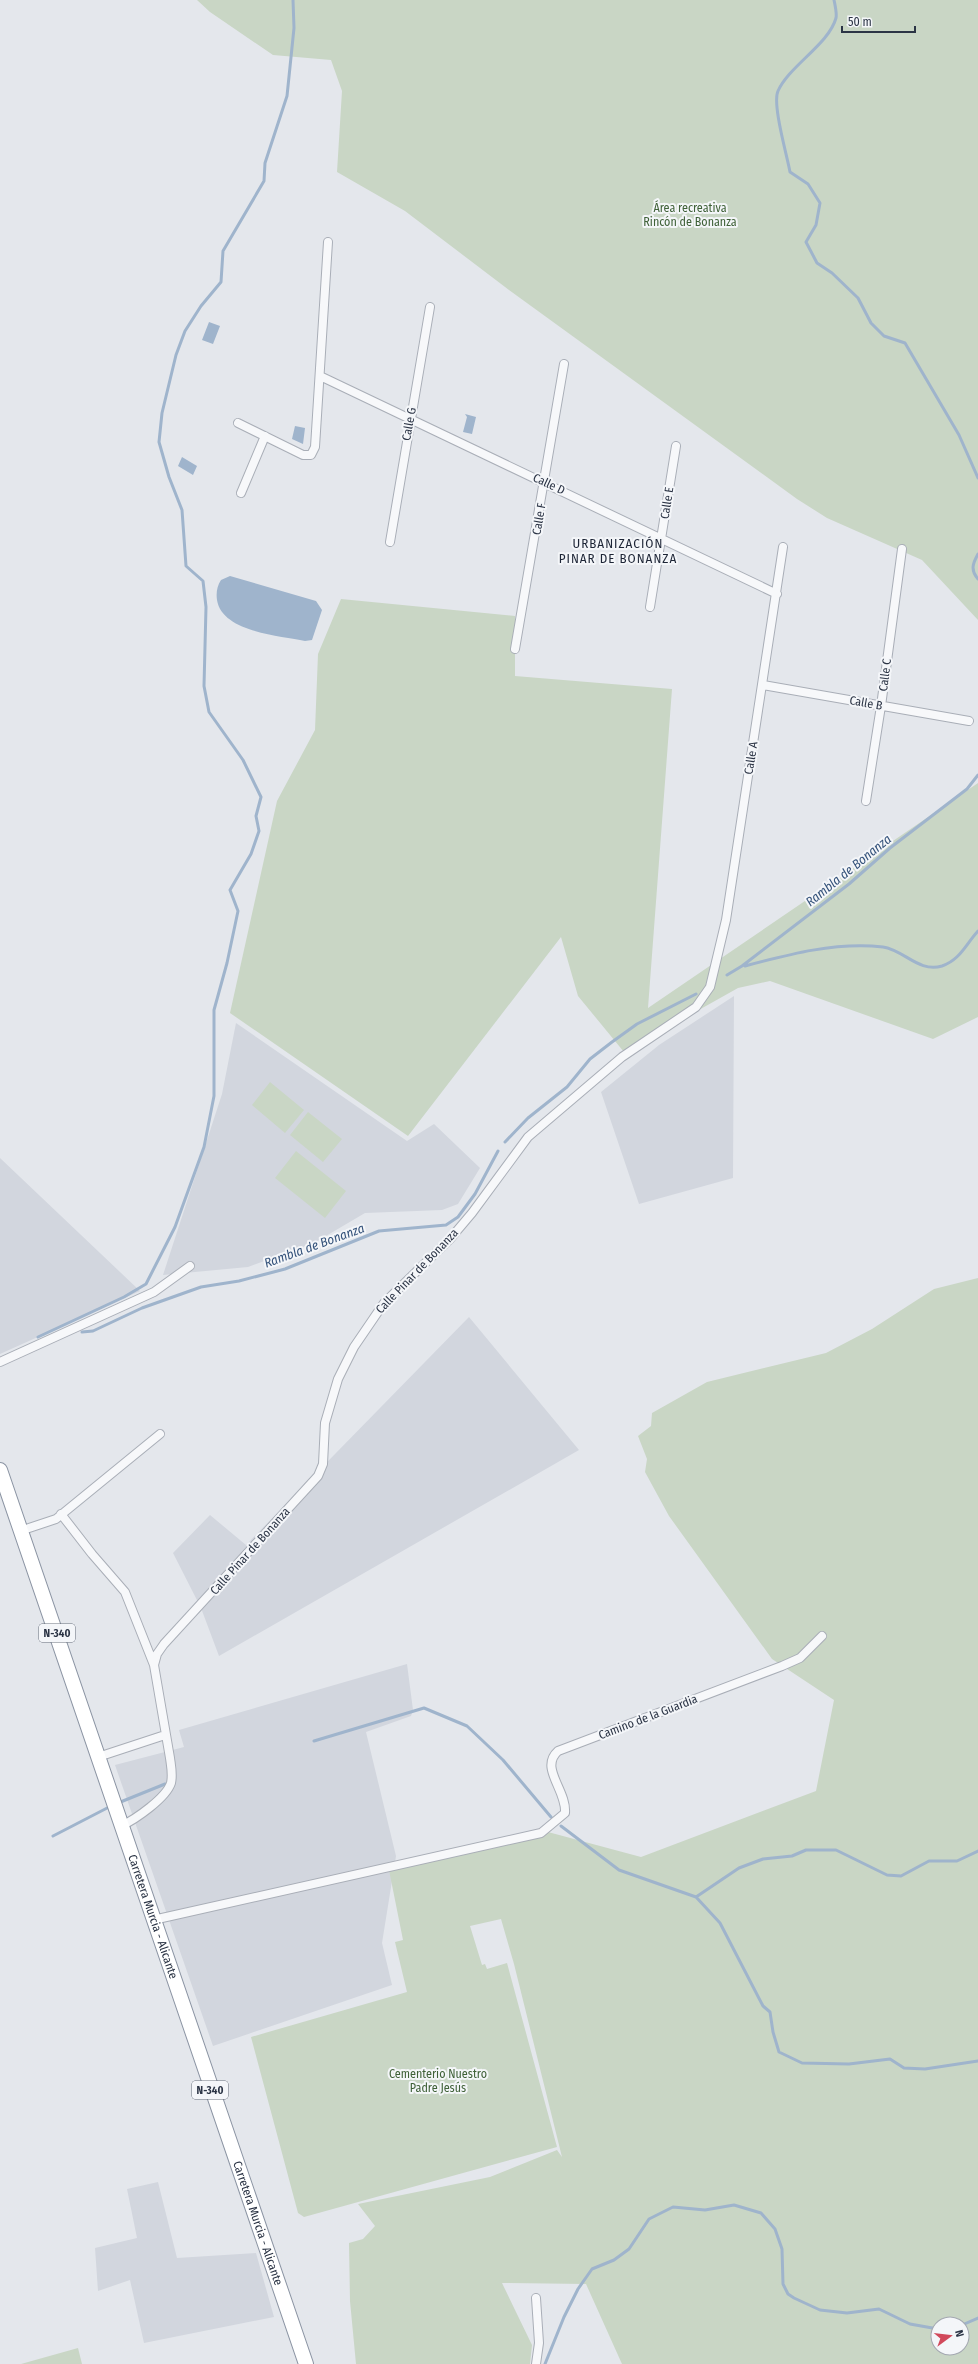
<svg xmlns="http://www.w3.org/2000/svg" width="978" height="2364" viewBox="0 0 978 2364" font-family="'Fira Sans Condensed',sans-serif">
  <rect width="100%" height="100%" fill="#e4e7ec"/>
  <path fill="#d2d6de" d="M734,996L733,1178L639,1204L601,1092L659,1045Z
    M236,1023L407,1141L434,1124L480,1168L458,1204L442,1210L365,1213L314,1243L248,1267L163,1275L222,1094Z
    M0,1158L140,1291L0,1354Z
    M469,1317L579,1450L219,1656L201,1608L173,1553L210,1515L246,1545Z
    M407,1664L413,1710L411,1716L366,1732L396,1856L382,1943L392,1985L213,2046L115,1765L184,1747L179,1730Z
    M158,2182L177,2258L256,2253L274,2317L144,2343L130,2280L98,2291L95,2248L137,2238L127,2189Z"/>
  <path fill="#c9d6c5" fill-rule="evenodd" d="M197,0H978V620L922,560L827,518L797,499L509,290L405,211L337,172L342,91L331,60L273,55L210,12Z
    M341,599L515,616V676L672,689L648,1008L978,783V1017L933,1039L770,981L738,988L624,1052L578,996L561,937L408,1136L230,1013L277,801L315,730L318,654Z
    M270,1082L304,1110L285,1133L252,1105Z
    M308,1112L342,1139L323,1162L290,1135Z
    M296,1151L346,1191L325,1218L275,1178Z
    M978,1278V2364H622L586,2284L502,2283L532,2345L530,2364H356L350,2301L349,2243L363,2239L375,2226L358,2204L490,2177L557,2150L562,2157L514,1964L501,1919L470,1926L482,1965L485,1964L487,1969L507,1963L557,2147L304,2217L298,2213L251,2037L407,1992L395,1942L403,1940L388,1865L548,1832L641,1857L816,1791L834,1700L772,1659L669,1516L645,1472L647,1459L638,1436L651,1426L652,1413L707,1382L826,1353L872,1329L934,1289ZM938,2324H962V2348H938Z
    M78,2348L82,2364H21Z"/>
  <path fill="#9fb4cc" d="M209,322L220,326L213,344L202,340Z
    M465,414L476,417L472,434L463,432L467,417Z
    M295,426L305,428L303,444L292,439Z
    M182,457L197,466L193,475L178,466Z
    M230,576L316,601L322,610L312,640L305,641C280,636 222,632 217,600C216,593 217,586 221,580Z"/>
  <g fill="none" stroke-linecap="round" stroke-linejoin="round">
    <path stroke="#9fb4cc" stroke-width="3" d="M834,0C835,5 837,13 836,18C829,44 789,66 778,91C772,104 787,155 790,172L808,184L820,203L816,225L806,242L817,263L832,273L858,298L871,323L884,336L905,343L959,435L978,478
      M978,554C973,563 970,570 978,579
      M745,966C790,954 835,942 883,947C904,950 919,973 942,966C960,960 966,944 978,931
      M727,975L742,966L849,884L890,848L967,789L978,775
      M505,1142L528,1118L567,1087L590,1059L612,1042L637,1024L696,994
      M82,1332L93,1331L142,1308L201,1287L239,1281L285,1269L379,1231L446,1225L458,1217L475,1194L498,1151
      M38,1337L124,1297L146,1284L175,1227L204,1147L214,1096V1010L227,963L238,911L230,890L251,854L259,831L256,816L261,797L243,760L209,712L204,686L206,607L203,581L186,566L182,510L169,477L159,442L162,413L176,355L185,331L201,306L221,282L223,251L264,181L265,163L287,96L294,28L293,0
      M314,1741L424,1708L467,1726L503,1760L551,1817
      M118,1803L165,1784
      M561,1826L619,1870L696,1897L720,1923L763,2006L770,2012L773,2032L779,2052L802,2063L849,2064L890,2059L904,2068L925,2069L978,2061
      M53,1836L111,1806
      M696,1897L739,1868L763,1859L792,1856L806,1850H836L887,1875L901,1876L929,1861H957L978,1851
      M962,2325L978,2318
      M545,2364L564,2317L578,2289L592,2269L614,2260L629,2249L649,2219L673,2207L705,2210L734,2205L761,2213L775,2229L782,2249L783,2284L788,2294L794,2298L820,2310L847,2313L879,2309L910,2324L938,2329"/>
    <g stroke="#a9aeb7" stroke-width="10">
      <path id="street" d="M320,376L777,594
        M238,423L303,455H311L315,447L328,242
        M241,493L265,436
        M390,542L430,307
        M650,607L676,446
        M515,649L564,364
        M763,685L969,721
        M866,801L881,706L902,549
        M0,1362L154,1292L190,1266
        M61,1514L92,1554L125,1592L154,1665
        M20,1531L56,1519L160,1434
        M98,1757L165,1735
        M121,1826C136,1819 166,1798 171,1783C173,1774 171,1766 170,1758L154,1665L157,1654L164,1644L318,1476L323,1464L325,1423L338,1379L354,1347L384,1303L450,1239L472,1213L528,1137L622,1057L696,1007L710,987L726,920L783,547
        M153,1920L541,1833L565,1813C567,1790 539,1768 558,1751L782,1666L800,1658L822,1636
        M536,2298L539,2343L536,2364"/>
    </g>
    <g stroke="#8b94a3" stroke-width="16">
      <g id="highway">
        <path id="s1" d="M0,1470L306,2364"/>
      </g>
    </g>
    <use href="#street" stroke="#f7f8fa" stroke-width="8"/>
    <use href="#highway" stroke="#fff" stroke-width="14"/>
  </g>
  <g text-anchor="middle" stroke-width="4" stroke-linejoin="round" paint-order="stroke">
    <g fill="#f4f6f9" stroke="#676e7b" stroke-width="1">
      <rect x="39" y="1624" width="36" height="18" rx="3"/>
      <rect x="192" y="2081" width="36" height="18" rx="3"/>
    </g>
    <g font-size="11" font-weight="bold" fill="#2b3445">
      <text x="57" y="1637">N-340</text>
      <text x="210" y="2094">N-340</text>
    </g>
    <g font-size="12" fill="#3f6138" stroke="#f4f6f9">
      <text x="690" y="212">Área recreativa<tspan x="690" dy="14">Rincón de Bonanza</tspan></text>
      <text x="438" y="2078">Cementerio Nuestro<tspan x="438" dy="14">Padre Jesús</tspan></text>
    </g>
    <g font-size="12" fill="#2b3445" stroke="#f4f6f9">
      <text transform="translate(409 424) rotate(-80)" y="4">Calle G</text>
      <text transform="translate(549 484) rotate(25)" y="4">Calle D</text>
      <text transform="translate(667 503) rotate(-81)" y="4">Calle E</text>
      <text transform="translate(539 519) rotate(-80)" y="4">Calle F</text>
      <text transform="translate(885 675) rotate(-83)" y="4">Calle C</text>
      <text transform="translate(866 703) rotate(10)" y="4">Calle B</text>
      <text transform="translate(751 758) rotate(-81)" y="4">Calle A</text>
      <text transform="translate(417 1271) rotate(-46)" y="4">Calle Pinar de Bonanza</text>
      <text transform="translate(250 1551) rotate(-48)" y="4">Calle Pinar de Bonanza</text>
      <text transform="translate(648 1717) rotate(-21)" y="4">Camino de la Guardia</text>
      <text dy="4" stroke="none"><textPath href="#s1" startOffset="472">Carretera Murcia - Alicante</textPath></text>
      <text dy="4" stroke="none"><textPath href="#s1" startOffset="796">Carretera Murcia - Alicante</textPath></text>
    </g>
    <g font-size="13" letter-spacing="1" fill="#1d2536" stroke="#f4f6f9">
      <text x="618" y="548">URBANIZACIÓN<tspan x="618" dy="15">PINAR DE BONANZA</tspan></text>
    </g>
    <g font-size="13" font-style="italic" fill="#34527a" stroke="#f4f6f9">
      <text transform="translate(848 870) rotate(-39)" y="5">Rambla de Bonanza</text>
      <text transform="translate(314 1245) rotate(-20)" y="5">Rambla de Bonanza</text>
    </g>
  </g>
  <g transform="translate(950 2336) rotate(75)"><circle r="19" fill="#f4f6f9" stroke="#a4a8b1"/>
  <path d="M0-3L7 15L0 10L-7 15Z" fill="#d1495b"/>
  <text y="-6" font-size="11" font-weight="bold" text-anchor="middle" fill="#2b3445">N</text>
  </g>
  <path d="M842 26v6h73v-6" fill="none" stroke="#2b3445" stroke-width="2"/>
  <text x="848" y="26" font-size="12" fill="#2b3445" stroke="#f4f6f9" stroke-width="3" paint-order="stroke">50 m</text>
</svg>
